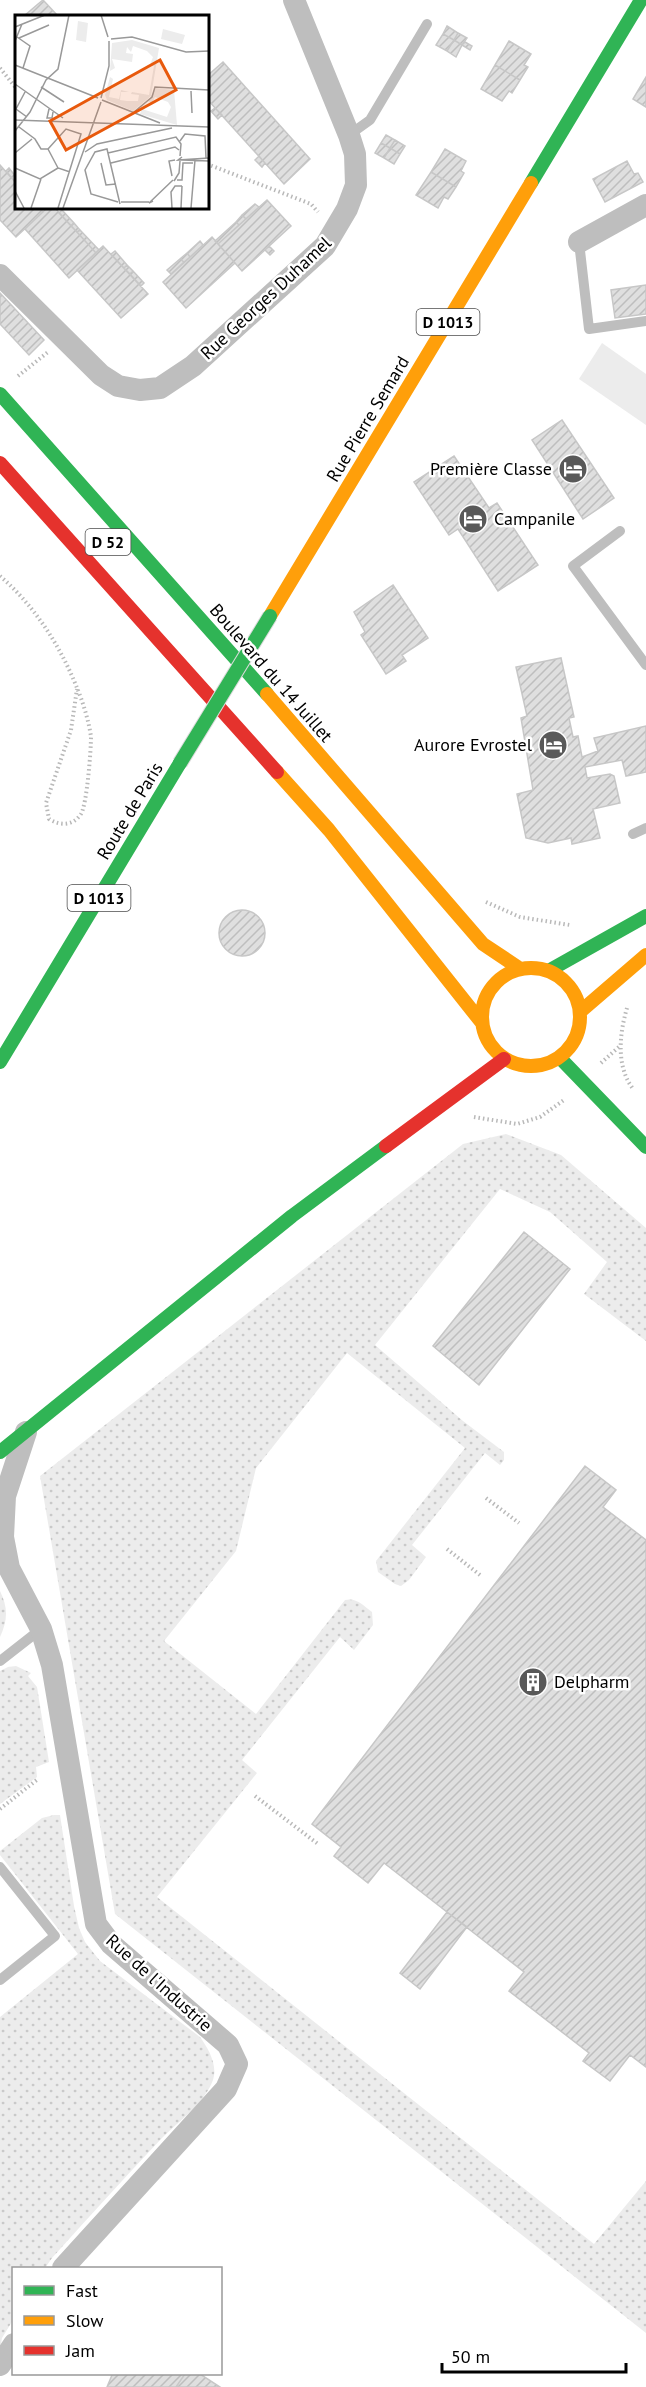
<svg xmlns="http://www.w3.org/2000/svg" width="646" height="2387" viewBox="0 0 646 2387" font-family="'PT Sans',sans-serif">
  <defs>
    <pattern id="grass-dots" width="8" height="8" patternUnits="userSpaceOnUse" patternTransform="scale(1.5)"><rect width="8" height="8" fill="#ececec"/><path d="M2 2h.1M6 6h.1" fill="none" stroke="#c9c9c9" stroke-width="1.8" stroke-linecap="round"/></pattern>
    <pattern id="building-hatch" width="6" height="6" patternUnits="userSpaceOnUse" patternTransform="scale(1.5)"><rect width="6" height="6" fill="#dfdfdf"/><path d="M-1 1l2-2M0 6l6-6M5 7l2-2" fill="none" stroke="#bebebe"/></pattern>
  </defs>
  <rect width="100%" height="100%" fill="#fff"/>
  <path fill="url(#grass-dots)" d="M506,1134L561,1155L646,1228V1341L584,1294L607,1262L550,1212L500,1189L375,1345L463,1421L504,1452V1460L500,1465L485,1453L412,1545L426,1557L409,1580L401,1586L395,1584L378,1572L376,1561L465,1448L347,1353L256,1468L236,1551L164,1641L256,1714L345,1600C356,1597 364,1606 372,1612L373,1625L354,1650L340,1637L242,1760L257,1773L157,1897L594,2244L646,2181V2333L115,1914L40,1476L463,1144Z
    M0,1591C8,1608 8,1619 0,1637Z
    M16,1666L31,1673L28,1676L37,1687L49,1762L36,1767L37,1777L0,1804V1671L8,1667Z
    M54,1815H60L74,1906L79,1928L85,1942L100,1961L200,2037C208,2048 218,2065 213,2080C204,2104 179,2121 161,2139C124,2178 88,2218 52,2258L45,2268H14L13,2320L2,2338L0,2349V2017L78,1954L0,1855V1851L42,1818Z"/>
  <path fill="#ececec" d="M602,343L646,374V425L579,379Z"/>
  <path fill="url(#building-hatch)" stroke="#c7c7c7" stroke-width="1.5" d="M43,0L58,16H24L38,4Z
    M447,26L458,33L454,40L443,34Z
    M458,33L467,38L462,45L454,40Z
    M443,34L454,40L447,51L436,45Z
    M454,40L462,45L456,57L447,51Z
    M509,41L531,54L524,65L528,67L520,80L495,65Z
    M465,42L472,46L470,50L462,45Z
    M223,62L310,159L284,184L207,99V76Z
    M495,65L520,80L512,93L509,91L502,101L481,89Z
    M646,77V107L633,99Z
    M215,108L222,115L218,119L211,111Z
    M386,135L395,140L390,148L381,143Z
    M395,140L405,146L400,154L390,148Z
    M381,143L390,148L384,158L375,153Z
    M390,148L400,154L394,164L384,158Z
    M445,149L466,161L461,171L464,173L456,187L431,172Z
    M259,156L265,163L262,167L255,160Z
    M627,161L634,174L638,173L643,182L605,202L593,179Z
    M0,165L16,183V207H39L43,212L16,237L0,220Z
    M9,168L16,177V183L6,171Z
    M431,172L456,187L448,199L444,197L438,208L416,195Z
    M267,200L291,226L242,271L218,244Z
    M255,204L259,207L246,219L242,215Z
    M48,207H54L96,253L69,278L25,229Z
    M62,210L74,223L71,226L59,213Z
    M242,215L246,219L239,225L236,222Z
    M236,222L239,225L218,244L215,241Z
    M74,223L80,230L77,232L71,226Z
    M80,230L99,250L96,253L77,232Z
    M212,237L235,263L186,308L163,282Z
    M200,241L203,245L190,257L187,253Z
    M103,246L148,294L121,318L77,270Z
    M269,246L274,251L270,255L265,250Z
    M115,251L127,265L124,268L111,254Z
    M187,253L190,257L184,262L180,259Z
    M180,259L184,262L171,274L167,270Z
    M127,265L133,271L130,274L124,268Z
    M133,271L144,283L141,286L130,274Z
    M646,285V314L615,318L611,290Z
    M0,293L44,340L29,355L0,324Z
    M562,420L614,498L583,519L532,440Z
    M454,456L489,508L497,503L538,565L498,591L458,529L449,535L414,482Z
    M393,585L428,638L402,655L406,661L386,674L361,635L365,632L354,612Z
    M561,658L574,717L569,718L573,737L578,736L582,757L598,751L594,738L646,726V772L626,776L622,760L585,767L587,778L610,774L614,776L620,803L593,809L600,838L572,844L571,838L548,843L526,838L517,794L533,790L521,718L527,716L516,667Z
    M219 933a23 23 0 1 1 46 0a23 23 0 1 1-46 0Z
    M524,1232L570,1269L479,1385L433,1346Z
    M585,1466L616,1490L603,1507L646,1540V2067L630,2055L610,2081L583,2061L589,2053L509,1991L524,1972L384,1863L368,1883L334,1856L341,1847L312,1824Z
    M447,1912L467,1927L420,1989L400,1973Z
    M110,2374H185L176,2387H107L112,2375Z
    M185,2374H200L220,2387H176Z"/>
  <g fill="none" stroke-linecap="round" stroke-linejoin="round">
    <path stroke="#b9b9b9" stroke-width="4" stroke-dasharray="1.5 3" stroke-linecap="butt" d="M0,68L16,88
      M207,164L311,204L318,212
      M18,376L48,352
      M0,576C34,605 61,647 77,688C83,702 89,722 91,737C91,750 87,804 81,814C73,826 60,826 49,819L46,803L71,730L77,689
      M486,902L520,917L570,925
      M627,1008C619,1035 616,1068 634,1090
      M601,1063L621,1045
      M474,1117L517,1124L540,1117L564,1100
      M486,1498L519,1523
      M447,1549L480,1575
      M255,1796L318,1844
      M0,1809L38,1779"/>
    <path stroke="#bebebe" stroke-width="10" d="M349,135L370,120L427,24
      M579,242L589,329L646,321
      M620,531L573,566L646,665
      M633,834L646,828
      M0,1661L41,1629
      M0,1867L55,1936L0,1980"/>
    <path stroke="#bebebe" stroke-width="22" d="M579,242L646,205
      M0,275L101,375L118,386L140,390L160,388L193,366L325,246L347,209L356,185L355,154L349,135L294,0
      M26,1432L5,1496L3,1537L9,1568L41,1629L52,1665L96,1924L111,1944L228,2045L237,2064L226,2089L63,2268
      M0,2365L14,2344"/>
    <path stroke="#30b455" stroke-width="14" d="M531,183L641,0
      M0,394L267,694
      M550,970L646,916
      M560,1058L646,1147
      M0,1062L180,763
      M0,1452L292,1216L386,1146"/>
    <path stroke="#ff9f0a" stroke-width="14" d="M270,616L531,183
      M267,694L483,944L519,968
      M277,772L329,830L482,1023
      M482 1017a49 49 0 1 1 98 0a49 49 0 1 1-98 0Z
      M581,1011L646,955"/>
    <path stroke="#e5322d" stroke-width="14" d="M0,463L277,772
      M386,1146L504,1059"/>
    <g stroke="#dbdbdb" stroke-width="16" stroke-linecap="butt">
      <path id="fast-bridge" d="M180,763L270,616"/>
    </g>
    <use href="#fast-bridge" stroke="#30b455" stroke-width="14"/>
  </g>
  <defs>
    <g id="hotel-disc" transform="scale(1.5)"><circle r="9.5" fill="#595959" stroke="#fff"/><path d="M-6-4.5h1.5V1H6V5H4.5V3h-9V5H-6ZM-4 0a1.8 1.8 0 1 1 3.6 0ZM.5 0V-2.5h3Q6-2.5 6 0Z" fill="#fff"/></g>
    <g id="building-disc" transform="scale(1.5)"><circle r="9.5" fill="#595959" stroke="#fff"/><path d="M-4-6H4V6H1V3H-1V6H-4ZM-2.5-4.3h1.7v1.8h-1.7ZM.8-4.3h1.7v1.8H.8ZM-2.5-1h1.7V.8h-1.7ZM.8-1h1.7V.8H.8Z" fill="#fff"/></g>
  </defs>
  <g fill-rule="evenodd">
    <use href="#hotel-disc" x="573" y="469"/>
    <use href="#hotel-disc" x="473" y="519"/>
    <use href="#hotel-disc" x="553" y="745"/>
    <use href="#building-disc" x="533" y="1682"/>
  </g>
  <g text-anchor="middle" stroke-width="5" stroke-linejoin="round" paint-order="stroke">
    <g fill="#fff" stroke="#4c4c4c" stroke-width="1.5">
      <rect x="416.5" y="309" width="63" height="26" rx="4.5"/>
      <rect x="85.5" y="529" width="45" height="26" rx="4.5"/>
      <rect x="67.5" y="885" width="63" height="26" rx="4.5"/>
    </g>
    <g font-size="16" font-weight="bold" fill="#000">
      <text x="448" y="328">D 1013</text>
      <text x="108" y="548">D 52</text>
      <text x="99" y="904">D 1013</text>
    </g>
    <g font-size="18" fill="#000" stroke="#fff">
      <text transform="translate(266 298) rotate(-43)" y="6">Rue Georges Duhamel</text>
      <text transform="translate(368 419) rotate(-59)" y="6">Rue Pierre Semard</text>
      <text transform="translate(271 673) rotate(49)" y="6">Boulevard du 14 Juillet</text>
      <text transform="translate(130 811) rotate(-59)" y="6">Route de Paris</text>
      <text transform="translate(159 1983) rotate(42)" y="6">Rue de l'Industrie</text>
    </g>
    <g font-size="18" fill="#000" stroke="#fff" text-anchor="end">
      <text x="552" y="475">Première Classe</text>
      <text x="494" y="525" text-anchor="start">Campanile</text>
      <text x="532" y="751">Aurore Evrostel</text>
      <text x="554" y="1688" text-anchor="start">Delpharm</text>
    </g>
  </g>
  <g transform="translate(15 15)">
    <rect width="194" height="194" fill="#fff"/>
    <path d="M117,25L144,33L136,81L118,96L92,85L90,80L95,62L98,64L94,82L104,84L106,75L114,77H106L105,85L112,86H123L124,80L116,79L117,77L134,80L139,51L135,50L138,42L132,36L118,31L116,37L112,32L111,38L118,39L117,47L97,44L100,53L95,56L97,28ZM141,73L159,75L162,110L125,99L127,94L152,102L156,92L153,87L140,82L137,88L133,86Z" fill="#ececec"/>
    <path d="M63,6L73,8L71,27L61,25ZM148,14L170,20L167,29L146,24Z" fill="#ececec"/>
    <path fill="none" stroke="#999" stroke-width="1.5" d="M86,0L93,22M0,12L30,0M2,22L15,31L8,53M4,23L34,10M96,24L117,22L171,37L194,36M0,26L7,9M0,50L83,83M0,69L48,103M26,72L49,87M176,76L177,98M10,77L1,94L12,102M86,83L94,51V26M87,85L145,108M34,94L32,103H37L38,97M119,97L137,82L140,72L194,75M0,105L194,112M4,112L20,124L26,134H33M0,116L15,97L31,65L43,54L54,0M165,126L170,119L190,121L191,143M33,134L51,114L66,119L43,193M33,134L43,153L55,157M70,137L82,129L157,113M0,138L17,124M93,138L161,122L166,129L165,141M167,142L163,145L194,143M167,145L194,146M86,148L91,170L101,169M96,148L160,132L164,135M0,153L25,164L43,153M157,161L154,146L160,145M161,163L159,166L164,158L165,146M162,165H167L168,148H178M0,176L9,193M138,186L134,188L158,165M103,187L76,179L70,155L80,137L92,134L105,189M106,187H134M16,193L26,164M48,193L86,87M157,193L156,177L160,171H167M166,193L167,171M176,193L180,145"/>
    <path fill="#e8590c" fill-opacity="0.15" stroke="#e8590c" stroke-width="3" d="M145,45L161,75L51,135L35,106Z"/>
    <rect width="194" height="194" fill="none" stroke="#000" stroke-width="3"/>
  </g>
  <rect x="12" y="2267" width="210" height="108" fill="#ffffff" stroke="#999999" stroke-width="1.5"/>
  <rect x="24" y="2286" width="30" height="9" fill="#30b455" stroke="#999999" stroke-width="1.5"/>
  <text x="66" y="2297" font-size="18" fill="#000000">Fast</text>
  <rect x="24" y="2316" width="30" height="9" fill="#ff9f0a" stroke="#999999" stroke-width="1.5"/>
  <text x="66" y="2327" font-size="18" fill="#000000">Slow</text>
  <rect x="24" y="2346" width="30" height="9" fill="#e5322d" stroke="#999999" stroke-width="1.5"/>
  <text x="66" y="2357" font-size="18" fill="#000000">Jam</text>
  <path d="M442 2363v9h184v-9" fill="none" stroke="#000000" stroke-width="3"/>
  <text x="451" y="2363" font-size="18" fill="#000000" stroke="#ffffff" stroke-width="4.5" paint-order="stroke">50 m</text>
</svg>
